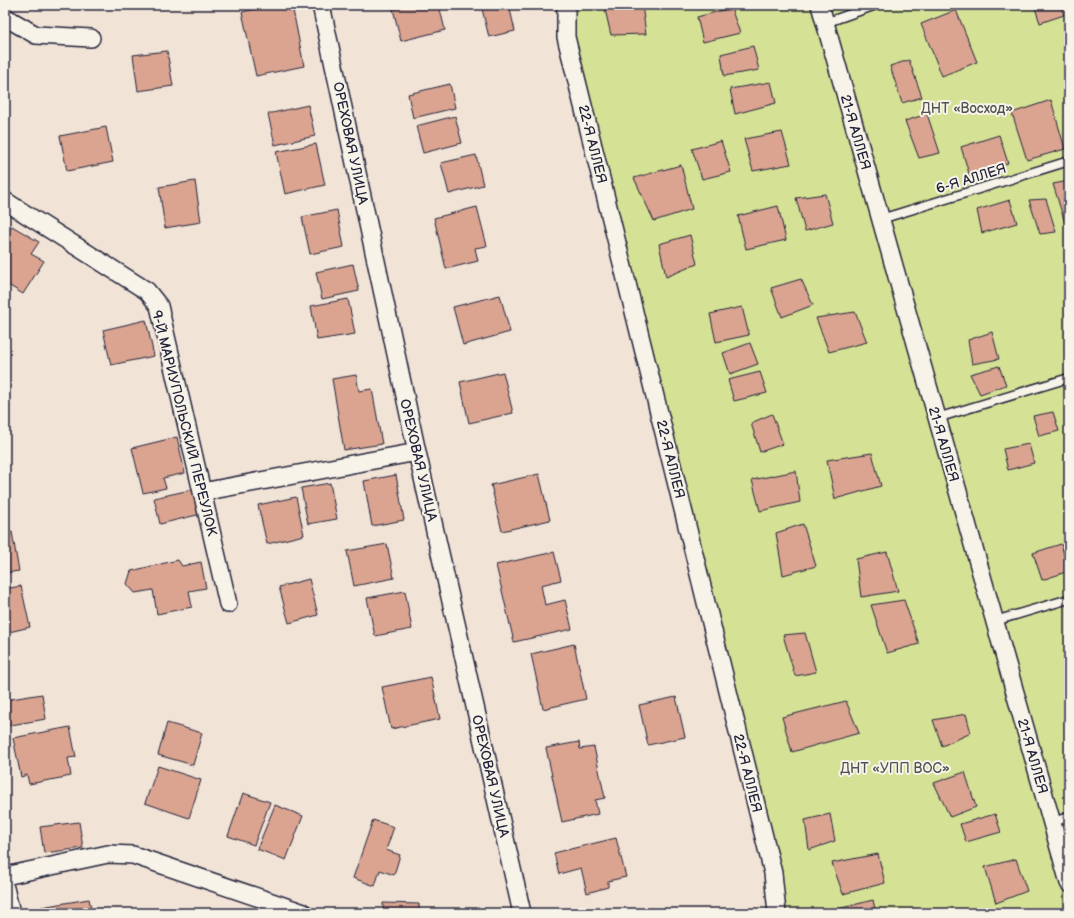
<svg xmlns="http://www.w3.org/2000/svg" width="1074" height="918" viewBox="0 0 1074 918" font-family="'Balsamiq Sans',sans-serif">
  <rect width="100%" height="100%" fill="#f1e3d6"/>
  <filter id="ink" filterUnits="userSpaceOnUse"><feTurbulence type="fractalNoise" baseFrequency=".025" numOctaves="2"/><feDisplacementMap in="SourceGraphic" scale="8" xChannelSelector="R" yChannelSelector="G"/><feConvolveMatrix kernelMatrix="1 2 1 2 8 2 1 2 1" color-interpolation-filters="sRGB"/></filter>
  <g filter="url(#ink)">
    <path fill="#d5e194" stroke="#7c8268" d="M564,5H1069V913H777Z"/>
    <path fill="#daa490" stroke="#22223b" d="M274,5H292L304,66L256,76L242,12Z
      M392,5H439L445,30L401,41Z
      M481,5H509L515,31L489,37Z
      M604,5H642L646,34L611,35Z
      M1034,5H1060L1064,15L1040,23Z
      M731,8L740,33L703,42L697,17Z
      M956,10L977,62L942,76L921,24Z
      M753,46L759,70L724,76L721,54Z
      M167,51L173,86L138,91L133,55Z
      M909,60L922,97L902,103L890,66Z
      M771,82L776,103L735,114L730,89Z
      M450,84L455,108L413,118L408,94Z
      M1051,100L1065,149L1027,160L1012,113Z
      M308,105L315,136L275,145L268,114Z
      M927,114L940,153L919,158L905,121Z
      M455,116L462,143L423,153L416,126Z
      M106,127L113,162L67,171L60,136Z
      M782,132L791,164L753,171L744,139Z
      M999,135L1008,163L970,177L961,147Z
      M721,141L731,172L702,179L692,149Z
      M316,144L325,185L285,194L276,152Z
      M476,155L483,185L449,194L441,163Z
      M681,165L692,209L654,221L634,178Z
      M195,181L201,222L165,228L159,187Z
      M1069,181V221L1065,223L1053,184Z
      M825,194L833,223L805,231L796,198Z
      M1046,199L1056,232L1040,234L1029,200Z
      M1010,200L1017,223L982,233L977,210Z
      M778,206L786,240L746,249L738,216Z
      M477,207L487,246L475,248L478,261L446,269L434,218Z
      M337,210L344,247L310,254L302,217Z
      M12,226L39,242L31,254L44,261L23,294L5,283V237Z
      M690,235L697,264L666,277L659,244Z
      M353,264L359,291L322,299L316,272Z
      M801,279L813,305L782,317L771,288Z
      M500,295L510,332L463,345L453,307Z
      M348,299L355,334L317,340L311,306Z
      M742,307L749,335L716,342L710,314Z
      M855,312L867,342L829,352L816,318Z
      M146,320L154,356L111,365L103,330Z
      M992,332L999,359L972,364L968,340Z
      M750,343L758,364L730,374L723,353Z
      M999,366L1006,385L980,394L970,374Z
      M503,372L513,413L469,423L460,382Z
      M760,372L767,393L734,401L728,380Z
      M356,375L359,391L372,389L382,444L344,450L332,379Z
      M1053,412L1059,431L1039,436L1033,416Z
      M772,414L783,444L760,452L751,423Z
      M177,437L185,473L163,478L166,488L143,493L132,448Z
      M1029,444L1034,463L1008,470L1003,449Z
      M872,453L881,486L835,499L827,460Z
      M796,471L800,502L760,511L752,480Z
      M539,474L550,520L502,531L491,485Z
      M396,475L404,520L372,526L364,481Z
      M330,483L337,519L308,524L301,488Z
      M195,489L201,514L160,524L154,498Z
      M296,497L304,535L267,544L258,505Z
      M803,524L816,566L783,575L776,533Z
      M12,532L19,571L5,573V533Z
      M387,544L394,578L354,586L347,551Z
      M1061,544L1069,571L1042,580L1033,553Z
      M554,552L561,580L541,585L545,605L565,600L572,629L514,642L496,565Z
      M887,552L898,591L861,597L856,559Z
      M178,560L182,566L201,562L206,588L189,591L192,607L157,614L153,590L135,593L127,584L131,571Z
      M309,579L318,615L289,623L279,587Z
      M21,586L30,627L5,633V589Z
      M405,591L412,629L375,636L367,598Z
      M904,600L919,644L887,653L871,605Z
      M805,633L816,672L795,676L783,635Z
      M574,644L586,699L543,709L531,654Z
      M431,677L440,719L391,729L382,687Z
      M42,694L46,719L5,726V700Z
      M676,697L685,737L648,745L639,705Z
      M846,701L859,733L792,752L782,717Z
      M966,714L971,733L942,746L933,720Z
      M167,723L202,733L193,765L158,755Z
      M70,727L76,757L68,758L71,776L29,784L27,775L21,777L13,738Z
      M579,742L580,749L594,747L605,798L595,800L598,814L562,822L546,748Z
      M158,766L201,780L189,818L145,803Z
      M965,772L976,807L950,817L934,783Z
      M243,793L270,802L254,845L228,836Z
      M275,805L303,816L286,860L257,849Z
      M830,814L835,841L809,850L805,820Z
      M995,814L1001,832L966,842L960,824Z
      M373,820L394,827L386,850L400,855L394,875L380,870L375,886L353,878Z
      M79,822L83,848L44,853L40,827Z
      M616,838L626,877L608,881V887L587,893L581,868L559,874L554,853Z
      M878,854L885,883L843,894L832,863Z
      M1016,859L1027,891L996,903L985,867Z
      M89,899L92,913H42L41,907Z
      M873,900L876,913H831L830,911Z
      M383,903L419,904V913H383Z"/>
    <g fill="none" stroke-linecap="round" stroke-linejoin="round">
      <g stroke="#22223b" stroke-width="11">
        <path id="service" d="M825,23L876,5
          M881,219L1069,161
          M937,418L1069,378
          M995,621L1069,599
          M1052,822L1069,817"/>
      </g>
      <g stroke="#22223b" stroke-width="20">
        <path id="minor" d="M321,5L417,452L522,913
          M566,5V37L773,873L777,913
          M820,5L1069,883
          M5,17L36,35L91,38
          M5,201L147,291L159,306L228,604
          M202,492L417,452
          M5,876L108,854L133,855L304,913
          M5,888L11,913"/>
      </g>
      <use href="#service" stroke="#f7f3e8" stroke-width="8"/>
      <use href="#minor" stroke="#f7f3e8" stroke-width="17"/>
    </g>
  </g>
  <g text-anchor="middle" stroke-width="4" stroke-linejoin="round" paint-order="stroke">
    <g font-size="14" fill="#4f5251" stroke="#f7f3e8">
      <text x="967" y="113">ДНТ «Восход»</text>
      <text x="895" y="773">ДНТ «УПП ВОС»</text>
    </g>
    <g font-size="14" fill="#22223b" stroke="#f7f3e8">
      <text transform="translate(856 132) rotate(74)" y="5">21-Я АЛЛЕЯ</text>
      <text transform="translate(351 143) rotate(78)" y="5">ОРЕХОВАЯ УЛИЦА</text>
      <text transform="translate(593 144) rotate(76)" y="5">22-Я АЛЛЕЯ</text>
      <text transform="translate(971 178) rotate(-17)" y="5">6-Я АЛЛЕЯ</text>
      <text transform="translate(185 423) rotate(76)" y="5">9-Й МАРИУПОЛЬСКИЙ ПЕРЕУЛОК</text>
      <text transform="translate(944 444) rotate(74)" y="5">21-Я АЛЛЕЯ</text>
      <text transform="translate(671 459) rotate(76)" y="5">22-Я АЛЛЕЯ</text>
      <text transform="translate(419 460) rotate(77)" y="5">ОРЕХОВАЯ УЛИЦА</text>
      <text transform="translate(1033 756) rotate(74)" y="5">21-Я АЛЛЕЯ</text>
      <text transform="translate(748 773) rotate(76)" y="5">22-Я АЛЛЕЯ</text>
      <text transform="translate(491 776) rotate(77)" y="5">ОРЕХОВАЯ УЛИЦА</text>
    </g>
  </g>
  <rect width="1074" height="918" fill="none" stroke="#f7f3e8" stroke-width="20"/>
  <rect x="10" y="10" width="1054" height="898" fill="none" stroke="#22223b" stroke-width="1.5" filter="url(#ink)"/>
</svg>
